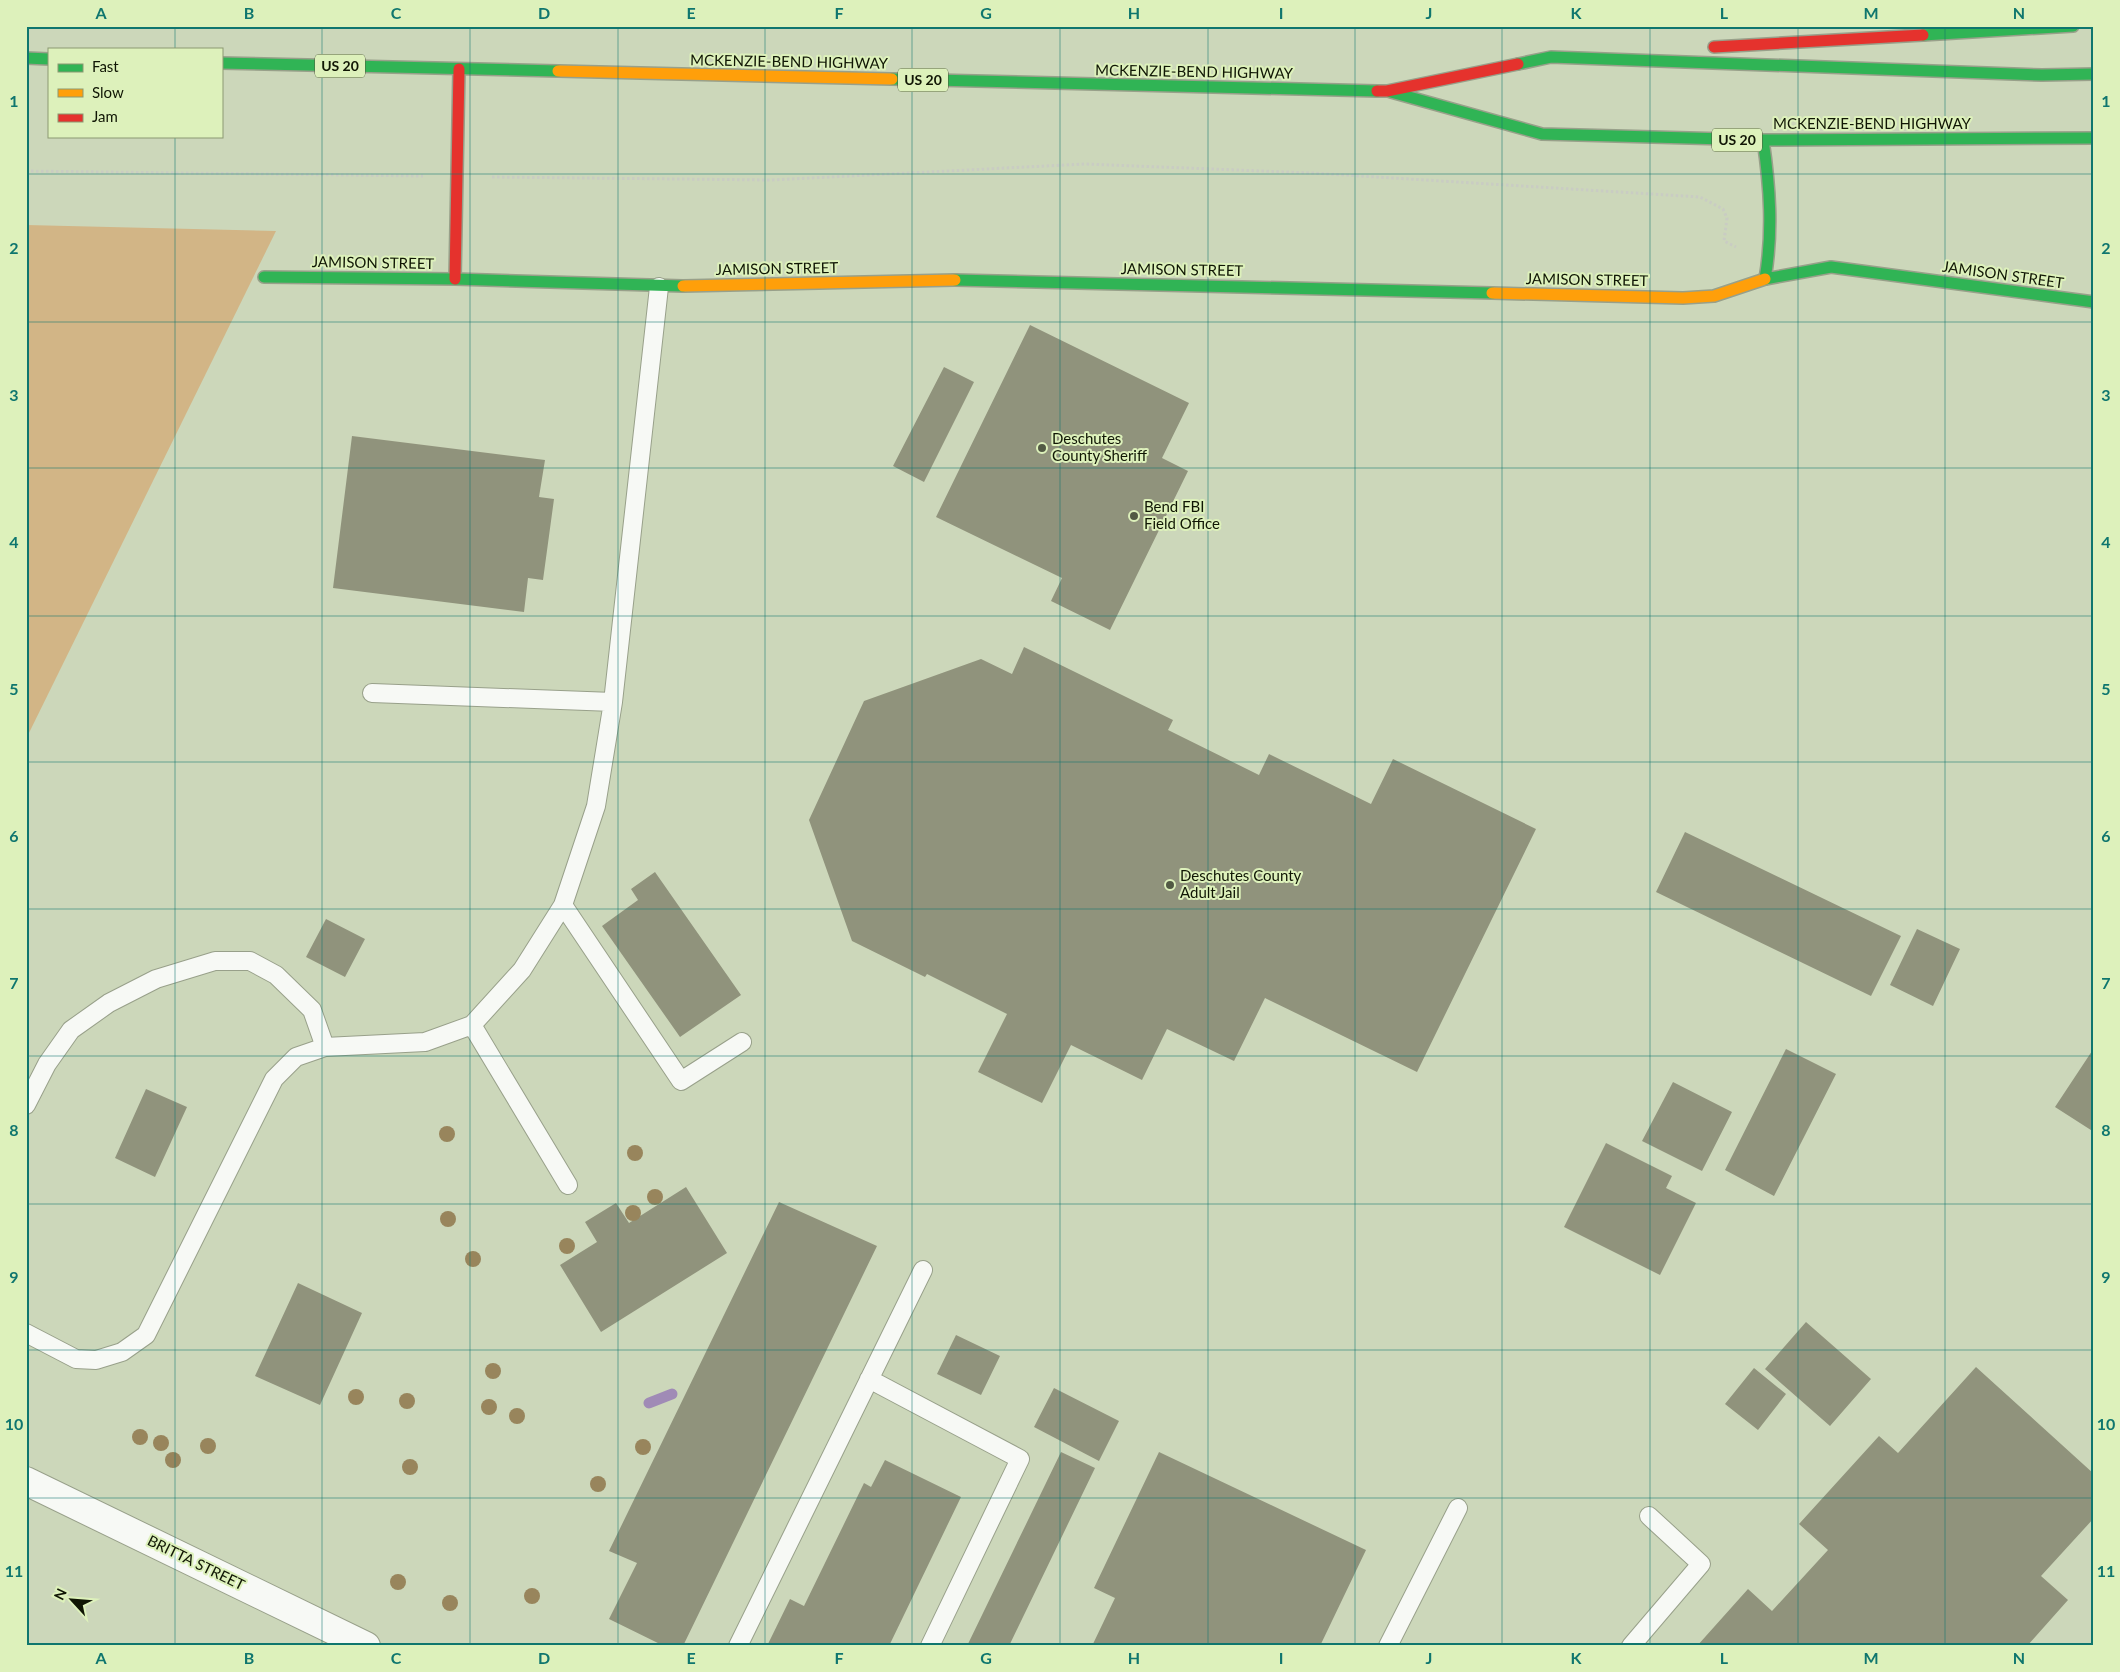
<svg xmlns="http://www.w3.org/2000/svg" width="2120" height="1672" viewBox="0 0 2120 1672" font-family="Lato,sans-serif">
  <rect width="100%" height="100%" fill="#ccd7ba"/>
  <path fill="#d2b586" d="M26,225L276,231L26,739Z"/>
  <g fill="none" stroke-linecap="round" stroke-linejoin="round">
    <path stroke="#a08bb6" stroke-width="11" d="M649,1403L672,1394"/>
  </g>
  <path fill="#90937c" d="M1030,325L1189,403L1162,458L1188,471L1110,630L1051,601L1062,578L936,517Z
    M944,367L974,382L924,482L893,466Z
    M352,436L545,460L539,497L554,499L543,580L528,578L524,612L333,588Z
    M1024,647L1173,720L1168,730L1259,775L1269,754L1371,804L1393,759L1536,829L1417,1072L1265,998L1234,1061L1167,1029L1142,1080L1071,1045L1042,1103L978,1072L1007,1014L927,974L925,977L852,941L809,820L864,701L981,659L1012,674Z
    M1685,832L1901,936L1871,996L1656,892Z
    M655,872L741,995L680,1037L602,926L638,900L631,889Z
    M326,919L365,939L345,977L306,957Z
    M1917,929L1960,949L1933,1006L1890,985Z
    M2094,1048V1132L2055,1107Z
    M1786,1049L1836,1074L1774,1196L1725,1170Z
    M1673,1082L1732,1112L1702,1171L1642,1141Z
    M146,1089L187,1107L155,1177L115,1158Z
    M1606,1143L1672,1176L1666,1188L1696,1203L1660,1275L1564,1227Z
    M686,1187L727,1253L601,1332L560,1265L597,1242L585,1222L616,1203L629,1223Z
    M779,1202L877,1246L683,1646H664L609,1619L637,1563L609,1551Z
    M298,1283L362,1313L320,1405L255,1376Z
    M1806,1322L1871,1379L1830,1426L1765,1369Z
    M956,1335L1000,1356L981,1395L937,1374Z
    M1976,1367L2094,1474V1518L2041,1576L2068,1600L2027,1646H1697L1748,1589L1772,1611L1828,1550L1799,1524L1879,1436L1898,1453Z
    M1754,1368L1786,1394L1758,1430L1725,1404Z
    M1054,1388L1119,1421L1099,1461L1034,1427Z
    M1061,1452L1095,1468L1009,1646H967Z
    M1159,1452L1366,1550L1320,1646H1092L1115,1598L1094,1588Z
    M885,1460L961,1497L889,1646L768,1644L790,1599L804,1606L864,1483L871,1487Z"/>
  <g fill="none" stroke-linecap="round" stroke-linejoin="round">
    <g stroke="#98a08a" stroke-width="20">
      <path id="lane" d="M372,693L613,702
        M563,905L681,1081L742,1042
        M472,1025L568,1185
        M26,1105L47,1064L71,1030L109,1003L156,979L215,961H250L276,975L312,1010L325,1047
        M26,1333L76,1359L96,1360L122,1352L146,1335L274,1079L296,1057L325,1047L425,1042L472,1025L522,970L563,905L596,806L613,702L659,287
        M869,1379L1020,1459L930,1646
        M738,1646L923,1270
        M1388,1646L1458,1508
        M1631,1646L1701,1564L1649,1516"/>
    </g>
    <g stroke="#98a08a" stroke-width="30">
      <path id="street" d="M26,1481L366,1646"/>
    </g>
    <g stroke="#98a08a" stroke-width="14">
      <path id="fast" d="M1923,35L2073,26
        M26,58L49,59
        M221,63L558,71
        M1518,64L1551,57L2042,75L2094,74
        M892,79L1377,91
        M1391,92L1542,134L1763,140L2094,138
        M1763,140C1770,187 1773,232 1765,279
        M264,277L455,279L683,286
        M1765,279L1831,267L2094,302
        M955,280L1492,293"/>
    </g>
    <g stroke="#98a08a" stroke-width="14">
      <path id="slow" d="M558,71L892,79
        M683,286L955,280
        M1492,293L1683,298L1714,296L1765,279"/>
    </g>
    <g stroke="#98a08a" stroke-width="14">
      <path id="jam" d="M1714,47L1923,35
        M1377,91H1387L1518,64
        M455,279L459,69"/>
    </g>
    <path stroke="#c9ccc3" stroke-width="3" stroke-dasharray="2.5 2.5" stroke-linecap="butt" d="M26,171L423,176
      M492,177L771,180L1085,164L1312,173L1700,197L1723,209L1727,218L1724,241L1736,247"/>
    <use href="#lane" stroke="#f7f9f5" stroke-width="18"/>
    <use href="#street" stroke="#f7f9f5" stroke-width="28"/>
    <use href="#fast" stroke="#30b455" stroke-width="11"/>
    <use href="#slow" stroke="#ff9f0a" stroke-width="11"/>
    <use href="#jam" stroke="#e5322d" stroke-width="11"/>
  </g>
  <g fill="#98855c">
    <circle cx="447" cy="1134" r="8"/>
    <circle cx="635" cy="1153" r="8"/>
    <circle cx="655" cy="1197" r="8"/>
    <circle cx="633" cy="1213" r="8"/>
    <circle cx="448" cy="1219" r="8"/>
    <circle cx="567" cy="1246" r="8"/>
    <circle cx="473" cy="1259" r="8"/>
    <circle cx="493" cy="1371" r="8"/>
    <circle cx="356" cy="1397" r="8"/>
    <circle cx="407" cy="1401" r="8"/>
    <circle cx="489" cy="1407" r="8"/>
    <circle cx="517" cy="1416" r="8"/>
    <circle cx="140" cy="1437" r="8"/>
    <circle cx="161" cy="1443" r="8"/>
    <circle cx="208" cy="1446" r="8"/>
    <circle cx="643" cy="1447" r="8"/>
    <circle cx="173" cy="1460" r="8"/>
    <circle cx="410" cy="1467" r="8"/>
    <circle cx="598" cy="1484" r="8"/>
    <circle cx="398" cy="1582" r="8"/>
    <circle cx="532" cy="1596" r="8"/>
    <circle cx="450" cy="1603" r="8"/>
  </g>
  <path fill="none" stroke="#0f766e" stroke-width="1" stroke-opacity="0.55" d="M175,26V49M322,26V1646M470,26V1646M618,26V1646M765,26V1646M912,26V1646M1060,26V1646M1208,26V1646M1355,26V1646M1502,26V1646M1650,26V1646M1798,26V1646M1945,26V1646M175,136V1646M26,174H2094M26,322H2094M26,468H2094M26,616H2094M26,762H2094M26,909H2094M26,1056H2094M26,1204H2094M26,1350H2094M26,1498H2094"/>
  <g fill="#525a44" stroke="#ddf1bb" stroke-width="2">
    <circle cx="1042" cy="448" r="5"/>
    <circle cx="1134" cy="516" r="5"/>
    <circle cx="1170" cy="885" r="5"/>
  </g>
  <g text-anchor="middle" stroke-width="4" stroke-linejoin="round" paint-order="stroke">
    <g fill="#ddf1bb" stroke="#4e583b" stroke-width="1">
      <rect x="315" y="54.5" width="50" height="23" rx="4"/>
      <rect x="898" y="68.5" width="50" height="23" rx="4"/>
      <rect x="1712" y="128.5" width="50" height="23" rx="4"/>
    </g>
    <g font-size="14" font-weight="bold" fill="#101604">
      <text x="340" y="71">US 20</text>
      <text x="923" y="85">US 20</text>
      <text x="1737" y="145">US 20</text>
    </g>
    <g font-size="15" fill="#101604" stroke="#ddf1bb">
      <text transform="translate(789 62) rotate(1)" y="5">MCKENZIE-BEND HIGHWAY</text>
      <text transform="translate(1194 72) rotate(1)" y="5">MCKENZIE-BEND HIGHWAY</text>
      <text x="1872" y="129">MCKENZIE-BEND HIGHWAY</text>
      <text transform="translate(373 263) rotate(1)" y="5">JAMISON STREET</text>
      <text transform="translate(777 269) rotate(-1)" y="5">JAMISON STREET</text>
      <text transform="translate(1182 270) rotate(1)" y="5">JAMISON STREET</text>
      <text transform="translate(2003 275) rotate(8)" y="5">JAMISON STREET</text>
      <text transform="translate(1587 280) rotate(1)" y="5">JAMISON STREET</text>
      <text transform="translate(196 1563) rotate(26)" y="5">BRITTA STREET</text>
    </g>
    <g font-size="15" fill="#101604" stroke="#ddf1bb" text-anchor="start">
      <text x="1052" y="444">Deschutes<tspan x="1052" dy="17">County Sheriff</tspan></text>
      <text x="1144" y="512">Bend FBI<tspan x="1144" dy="17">Field Office</tspan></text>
      <text x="1180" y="881">Deschutes County<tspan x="1180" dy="17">Adult Jail</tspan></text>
    </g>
  </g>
  <rect width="2120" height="1672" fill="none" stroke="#ddf1bb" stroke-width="55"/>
  <rect x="48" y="48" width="175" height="90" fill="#ddf1bb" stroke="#8b9972"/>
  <rect x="58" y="64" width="25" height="8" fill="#30b455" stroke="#8b9972"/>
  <text x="92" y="72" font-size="15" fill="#101604">Fast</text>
  <rect x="58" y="89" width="25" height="8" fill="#ff9f0a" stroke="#8b9972"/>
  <text x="92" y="98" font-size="15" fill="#101604">Slow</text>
  <rect x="58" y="114" width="25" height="8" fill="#e5322d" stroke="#8b9972"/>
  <text x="92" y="122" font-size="15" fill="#101604">Jam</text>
  <g transform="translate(72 1600) rotate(296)" stroke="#ddf1bb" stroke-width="4" paint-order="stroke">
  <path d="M0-4L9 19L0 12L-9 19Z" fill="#101604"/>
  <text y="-8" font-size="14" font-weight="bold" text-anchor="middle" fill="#101604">N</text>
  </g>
  <rect x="28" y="28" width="2064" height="1616" fill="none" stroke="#0f766e" stroke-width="2"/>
  <g font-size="16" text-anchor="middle" font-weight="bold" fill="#0f766e">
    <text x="101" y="19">A</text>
    <text x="249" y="19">B</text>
    <text x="396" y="19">C</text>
    <text x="544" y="19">D</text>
    <text x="691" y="19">E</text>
    <text x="839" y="19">F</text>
    <text x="986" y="19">G</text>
    <text x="1134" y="19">H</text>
    <text x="1281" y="19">I</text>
    <text x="1429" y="19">J</text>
    <text x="1576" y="19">K</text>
    <text x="1724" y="19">L</text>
    <text x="1871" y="19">M</text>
    <text x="2019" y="19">N</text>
    <text x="14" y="107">1</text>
    <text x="2106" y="107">1</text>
    <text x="14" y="254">2</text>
    <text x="2106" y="254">2</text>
    <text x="14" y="401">3</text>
    <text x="2106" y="401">3</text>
    <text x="14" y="548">4</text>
    <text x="2106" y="548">4</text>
    <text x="14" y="695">5</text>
    <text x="2106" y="695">5</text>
    <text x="14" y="842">6</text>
    <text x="2106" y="842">6</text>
    <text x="14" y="989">7</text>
    <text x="2106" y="989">7</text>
    <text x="14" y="1136">8</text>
    <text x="2106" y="1136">8</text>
    <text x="14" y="1283">9</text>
    <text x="2106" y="1283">9</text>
    <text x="14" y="1430">10</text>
    <text x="2106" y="1430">10</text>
    <text x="14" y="1577">11</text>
    <text x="2106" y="1577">11</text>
    <text x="101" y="1664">A</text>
    <text x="249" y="1664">B</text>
    <text x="396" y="1664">C</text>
    <text x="544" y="1664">D</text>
    <text x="691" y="1664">E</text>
    <text x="839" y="1664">F</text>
    <text x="986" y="1664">G</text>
    <text x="1134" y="1664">H</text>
    <text x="1281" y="1664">I</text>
    <text x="1429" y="1664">J</text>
    <text x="1576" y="1664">K</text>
    <text x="1724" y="1664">L</text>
    <text x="1871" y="1664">M</text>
    <text x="2019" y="1664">N</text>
  </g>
</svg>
